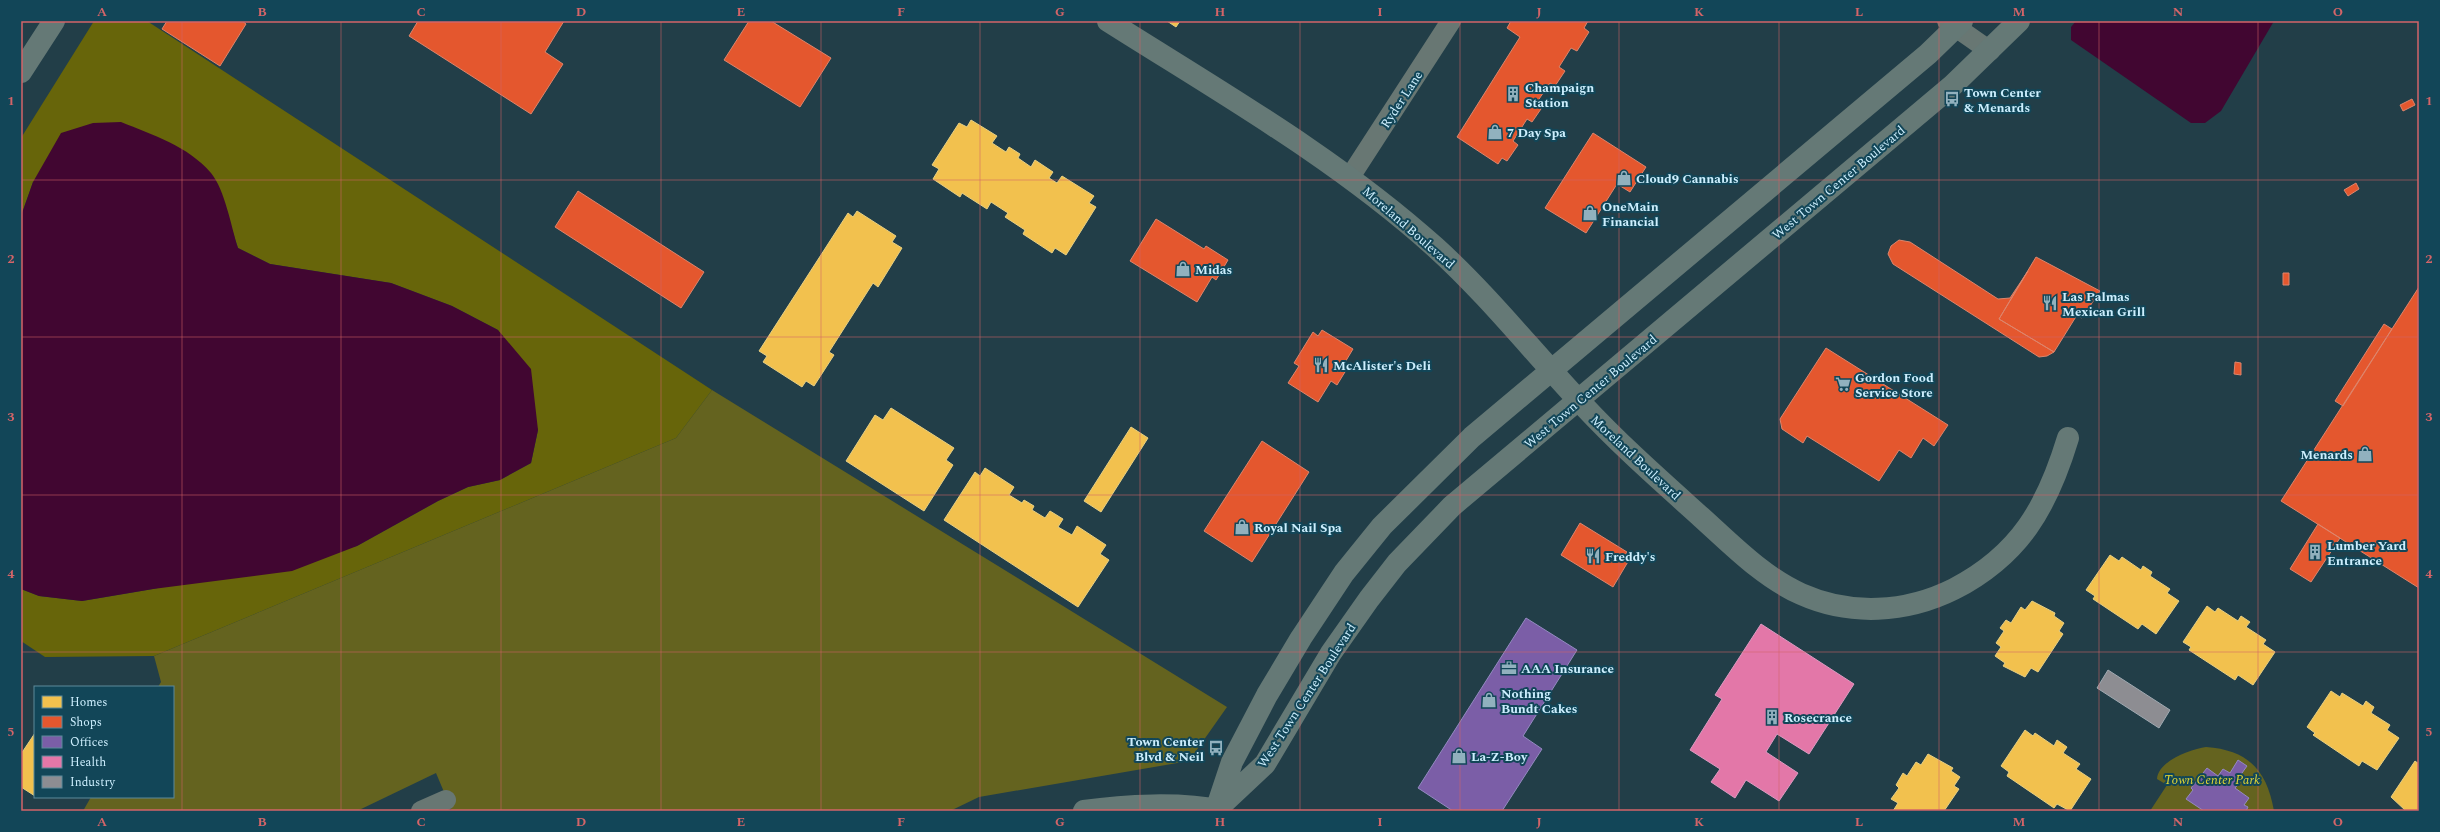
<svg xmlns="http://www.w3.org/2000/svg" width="2440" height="832" viewBox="0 0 2440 832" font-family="Spectral,serif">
  <rect width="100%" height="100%" fill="#223e48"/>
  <path fill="#64631f" d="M712,390L1227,707L1189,761L979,797L950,811H452L436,773L357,811H83L91,797H173V687H158L161,682L154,656L676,438Z
    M2206,747C2248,750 2267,770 2274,811H2150L2167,785L2157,779C2158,761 2191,749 2206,747Z"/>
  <path fill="#67650a" d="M94,21H147L712,390L676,438L154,656L45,657L21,641V589L39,596L82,601L153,589L357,546L438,501L468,487L500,480L531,463L538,430L498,330L452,306L391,283L270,264L238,248L221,195L33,182L21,216V138Z"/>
  <path fill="#410631" d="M2076,21H2274L2221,111L2205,123H2191L2071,40V27Z
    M121,122C153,135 188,146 211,173C225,190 231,226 238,248L270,264L391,283L452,306L498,330L531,369L538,430L531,463L500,480L468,487L438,501L357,546L292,571L153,589L82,601L39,596L21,589V216L33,182L61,133L93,123Z"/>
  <path fill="#f2c14e" stroke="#e7cf83" d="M1167,21H1180L1176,27Z
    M971,120L997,136L992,143L1006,152L1009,147L1020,154L1018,158L1031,167L1035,160L1053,172L1049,178L1057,183L1062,176L1094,196L1089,203L1096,207L1066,255L1055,248L1052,253L1023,234L1025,230L1005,217L1008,213L991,202L987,209L962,193L960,197L933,179L939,169L932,165L959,123L967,127Z
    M857,211L896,236L892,242L902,248L878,287L873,283L829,352L834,355L814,386L806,381L802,387L763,362L767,356L759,351L848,213L853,217Z
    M891,408L954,448L946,460L953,465L924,511L846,461L875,415L883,420Z
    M1131,427L1148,438L1101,512L1084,501Z
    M985,468L1014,487L1009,495L1022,503L1024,500L1034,506L1032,510L1045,518L1050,511L1063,519L1058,527L1072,535L1077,526L1106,545L1100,554L1109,560L1078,607L944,520L975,472L980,476Z
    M2110,555L2119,561L2122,557L2141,570L2143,566L2152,572L2150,576L2170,589L2167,593L2179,601L2156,634L2142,624L2138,629L2093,599L2095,596L2086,590Z
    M2032,601L2055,613L2054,616L2064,623L2059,631L2063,634L2038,672L2031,668L2025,677L2003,666L2005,663L1995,656L2001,647L1996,643L2004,631L2000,628L2006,620L2011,623L2021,607L2025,610Z
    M2207,606L2215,612L2218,608L2238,621L2241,616L2250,622L2246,627L2266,640L2263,644L2275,652L2253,685L2238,675L2235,680L2189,650L2191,647L2183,642Z
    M2331,691L2340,697L2342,693L2363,706L2366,701L2371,705L2374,707L2371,713L2390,725L2387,730L2399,738L2377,770L2362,761L2359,766L2313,735L2315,733L2307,727Z
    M2025,730L2033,736L2035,733L2054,746L2057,740L2067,747L2063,753L2080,764L2076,769L2091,779L2070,811L2057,804L2054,808L2007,776L2009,772L2001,766Z
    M35,733V796L21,787V754Z
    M1928,754L1953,768L1951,771L1960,777L1954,786L1959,789L1944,811H1893L1898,803L1891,799L1899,788L1896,785L1903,773L1907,776L1916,762L1921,765Z
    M2415,761L2419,764V811H2406L2391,797Z"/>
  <path fill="#e4572e" stroke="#dd856c" d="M167,21H242L246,24L220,66L162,29Z
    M418,21H564L545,52L563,64L531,114L409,36Z
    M749,21H771L831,58L800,107L724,60Z
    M1511,21H1588L1584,28L1589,32L1577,51L1571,48L1559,67L1565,71L1555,86L1550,83L1537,102L1543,106L1532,122L1527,119L1513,141L1518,145L1507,161L1502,158L1498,164L1457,137L1520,37L1507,28Z
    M2412,99L2415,105L2403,111L2400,105Z
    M1593,133L1646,167L1630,192L1617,184L1586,233L1545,208Z
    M2356,183L2359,189L2348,196L2344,190Z
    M578,191L704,272L681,308L555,227Z
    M1156,219L1204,249L1206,246L1228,260L1216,280L1212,277L1197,302L1130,261Z
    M1899,240L1910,242L1998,299L2010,298L2028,271L1999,319L2054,352L2047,356L2039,357L1893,264L1888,254L1891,246Z
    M2036,257L2100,291L2082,318L2077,315L2054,352L1999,319Z
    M2283,273H2289V285H2283Z
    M2419,287V588L2281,501Z
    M2384,324L2392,329L2343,406L2335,401Z
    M1322,330L1353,349L1344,364L1348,367L1337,385L1331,381L1318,402L1288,383L1299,366L1294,363L1313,332L1318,336Z
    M1826,348L1948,425L1934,446L1923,438L1911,458L1899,450L1879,481L1807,436L1803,443L1782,429L1780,419Z
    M2235,362L2241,363V375L2234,374Z
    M1262,441L1309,472L1252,562L1204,531Z
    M1580,523L1627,552L1624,557L1629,560L1613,587L1561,555Z
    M2318,524L2340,538L2311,582L2290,569Z"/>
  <path fill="#7b5ea7" stroke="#948ac1" d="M1526,618L1577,650L1523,736L1542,749L1502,811H1453L1418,788Z
    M2238,760L2247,766L2237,780L2240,782L2235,788L2249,798L2244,805L2248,807L2246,811H2204L2186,799L2193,790L2191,788L2207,768L2218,776L2223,769L2230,773Z"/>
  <path fill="#e377a8" stroke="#dc9bc2" d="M1761,624L1854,684L1809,754L1777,734L1766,752L1798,773L1779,801L1746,780L1735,798L1711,782L1720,769L1690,750L1722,699L1715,695Z"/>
  <path fill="#8d8d92" stroke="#a0aab2" d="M2108,670L2170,710L2159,728L2097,688Z"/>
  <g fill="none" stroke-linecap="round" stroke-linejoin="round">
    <path stroke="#687773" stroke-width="20" d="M1947,21L1990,51
      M1350,177L1451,21
      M421,811L446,800"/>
    <path stroke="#657976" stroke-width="22" d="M1108,21C1220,92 1336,158 1435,247C1488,295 1533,352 1582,404C1619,444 1661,481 1701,517C1732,545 1763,577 1801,594C1850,616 1906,613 1954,589C2020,555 2047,507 2068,438
      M21,72L54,21
      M1217,807L1232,762L1267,695L1301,638L1344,573L1382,526L1472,437L1928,54L1962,21
      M1216,810L1265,764L1331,653L1369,599L1397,563L1452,506L1953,85L2019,21
      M1084,811C1124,805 1182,802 1221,811"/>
  </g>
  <path fill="none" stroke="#d36468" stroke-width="1" stroke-opacity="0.55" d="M182,21V811M341,21V811M501,21V811M661,21V811M821,21V811M980,21V811M1140,21V811M1300,21V811M1460,21V811M1619,21V811M1779,21V811M1939,21V811M2099,21V811M2258,21V811M21,180H2419M21,337H2419M21,495H2419M21,652H2419"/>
  <defs>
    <g id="building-bare" transform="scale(1.2)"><path d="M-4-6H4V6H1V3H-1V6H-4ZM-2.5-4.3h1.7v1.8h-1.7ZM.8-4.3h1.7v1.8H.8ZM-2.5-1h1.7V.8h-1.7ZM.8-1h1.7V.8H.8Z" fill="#91b1be" stroke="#124658" stroke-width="2.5" paint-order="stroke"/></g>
    <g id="bus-bare" transform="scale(1.2)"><path d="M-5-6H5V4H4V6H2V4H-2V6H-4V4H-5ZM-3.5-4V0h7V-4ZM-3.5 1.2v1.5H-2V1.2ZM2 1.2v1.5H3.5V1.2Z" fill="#91b1be" stroke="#124658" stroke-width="2.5" paint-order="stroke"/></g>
    <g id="shop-bare" transform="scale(1.2)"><path d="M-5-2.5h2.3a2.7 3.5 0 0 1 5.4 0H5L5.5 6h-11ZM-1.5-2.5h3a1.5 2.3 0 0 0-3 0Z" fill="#91b1be" stroke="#124658" stroke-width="2.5" paint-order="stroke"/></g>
    <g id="restaurant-bare" transform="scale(1.2)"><path d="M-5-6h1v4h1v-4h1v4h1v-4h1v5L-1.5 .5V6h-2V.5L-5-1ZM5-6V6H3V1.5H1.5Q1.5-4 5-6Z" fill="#91b1be" stroke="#124658" stroke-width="2.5" paint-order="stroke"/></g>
    <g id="supermarket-bare" transform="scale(1.2)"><path d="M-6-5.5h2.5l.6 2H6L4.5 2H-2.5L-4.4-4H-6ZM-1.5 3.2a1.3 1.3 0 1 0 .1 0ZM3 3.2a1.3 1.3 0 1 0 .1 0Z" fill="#91b1be" stroke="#124658" stroke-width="2.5" paint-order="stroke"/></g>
    <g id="office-bare" transform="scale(1.2)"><path d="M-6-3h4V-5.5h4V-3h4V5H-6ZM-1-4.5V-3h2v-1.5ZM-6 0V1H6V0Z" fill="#91b1be" stroke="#124658" stroke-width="2.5" paint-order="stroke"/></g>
  </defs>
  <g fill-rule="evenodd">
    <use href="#building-bare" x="1513" y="94"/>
    <use href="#bus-bare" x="1952" y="99"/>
    <use href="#shop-bare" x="1495" y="132"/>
    <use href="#shop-bare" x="1624" y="178"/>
    <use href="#shop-bare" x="1590" y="213"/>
    <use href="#shop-bare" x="1183" y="269"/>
    <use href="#restaurant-bare" x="2050" y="303"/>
    <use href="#restaurant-bare" x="1321" y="365"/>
    <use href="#supermarket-bare" x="1843" y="384"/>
    <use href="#shop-bare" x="2365" y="454"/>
    <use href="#shop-bare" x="1242" y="527"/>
    <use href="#building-bare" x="2315" y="552"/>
    <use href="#restaurant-bare" x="1593" y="556"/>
    <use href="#office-bare" x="1509" y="668"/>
    <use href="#shop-bare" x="1489" y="700"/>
    <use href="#building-bare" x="1772" y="717"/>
    <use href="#bus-bare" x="1216" y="748"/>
    <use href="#shop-bare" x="1459" y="756"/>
  </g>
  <g text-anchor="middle" stroke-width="4" stroke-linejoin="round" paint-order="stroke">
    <g font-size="13" font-weight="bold" fill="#cdeffe" stroke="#124658" text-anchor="start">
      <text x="1525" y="92">Champaign<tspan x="1525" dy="15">Station</tspan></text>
      <text x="1964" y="97">Town Center<tspan x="1964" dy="15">&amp; Menards</tspan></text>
      <text x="1507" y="137">7 Day Spa</text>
      <text x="1636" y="183">Cloud9 Cannabis</text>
      <text x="1602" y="211">OneMain<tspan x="1602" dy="15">Financial</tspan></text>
      <text x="1195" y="274">Midas</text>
      <text x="2062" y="301">Las Palmas<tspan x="2062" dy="15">Mexican Grill</tspan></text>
      <text x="1333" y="370">McAlister's Deli</text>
      <text x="1855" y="382">Gordon Food<tspan x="1855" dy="15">Service Store</tspan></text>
      <text x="2353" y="459" text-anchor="end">Menards</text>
      <text x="1254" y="532">Royal Nail Spa</text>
      <text x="2327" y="550">Lumber Yard<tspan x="2327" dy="15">Entrance</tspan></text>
      <text x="1605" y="561">Freddy's</text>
      <text x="1521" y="673">AAA Insurance</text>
      <text x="1501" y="698">Nothing<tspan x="1501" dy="15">Bundt Cakes</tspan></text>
      <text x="1784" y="722">Rosecrance</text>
      <text x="1204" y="746" text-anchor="end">Town Center<tspan x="1204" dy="15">Blvd &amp; Neil</tspan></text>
      <text x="1471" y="761">La-Z-Boy</text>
    </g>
    <g font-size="13" fill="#cdeffe" stroke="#124658">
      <text transform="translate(1401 99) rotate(-57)" y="5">Ryder Lane</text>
      <text transform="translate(1838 182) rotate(-40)" y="5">West Town Center Boulevard</text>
      <text transform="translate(1409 227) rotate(41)" y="5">Moreland Boulevard</text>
      <text transform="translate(1590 391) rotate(-40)" y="5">West Town Center Boulevard</text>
      <text transform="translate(1636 457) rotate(43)" y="5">Moreland Boulevard</text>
      <text transform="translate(1306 695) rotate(-57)" y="5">West Town Center Boulevard</text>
    </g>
    <g font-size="13" font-style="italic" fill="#e0d535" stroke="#124658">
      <text x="2212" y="784">Town Center Park</text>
    </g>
  </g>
  <rect width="2440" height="832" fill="none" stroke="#124658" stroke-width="44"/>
  <rect x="34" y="686" width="140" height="112" fill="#124658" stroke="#5d8a9a"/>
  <rect x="42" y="696" width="20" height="12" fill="#f2c14e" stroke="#5d8a9a"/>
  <text x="70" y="706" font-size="12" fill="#cdeffe">Homes</text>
  <rect x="42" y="716" width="20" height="12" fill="#e4572e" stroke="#5d8a9a"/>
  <text x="70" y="726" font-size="12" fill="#cdeffe">Shops</text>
  <rect x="42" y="736" width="20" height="12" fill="#7b5ea7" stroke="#5d8a9a"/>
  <text x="70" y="746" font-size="12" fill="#cdeffe">Offices</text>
  <rect x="42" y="756" width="20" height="12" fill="#e377a8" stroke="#5d8a9a"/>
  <text x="70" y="766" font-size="12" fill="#cdeffe">Health</text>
  <rect x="42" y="776" width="20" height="12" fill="#8d8d92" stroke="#5d8a9a"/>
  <text x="70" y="786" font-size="12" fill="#cdeffe">Industry</text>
  <rect x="22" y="22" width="2396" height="788" fill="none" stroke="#d36468" stroke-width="1.5"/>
  <g font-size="13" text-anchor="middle" font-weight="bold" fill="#d36468">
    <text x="102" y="16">A</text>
    <text x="262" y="16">B</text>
    <text x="421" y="16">C</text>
    <text x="581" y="16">D</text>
    <text x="741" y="16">E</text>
    <text x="901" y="16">F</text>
    <text x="1060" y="16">G</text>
    <text x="1220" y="16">H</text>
    <text x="1380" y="16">I</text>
    <text x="1539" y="16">J</text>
    <text x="1699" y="16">K</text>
    <text x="1859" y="16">L</text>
    <text x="2019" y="16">M</text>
    <text x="2178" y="16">N</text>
    <text x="2338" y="16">O</text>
    <text x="11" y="105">1</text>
    <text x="2429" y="105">1</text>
    <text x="11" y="263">2</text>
    <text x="2429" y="263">2</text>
    <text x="11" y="421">3</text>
    <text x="2429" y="421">3</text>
    <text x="11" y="578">4</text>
    <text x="2429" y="578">4</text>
    <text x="11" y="736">5</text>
    <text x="2429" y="736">5</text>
    <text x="102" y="826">A</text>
    <text x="262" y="826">B</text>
    <text x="421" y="826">C</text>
    <text x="581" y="826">D</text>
    <text x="741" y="826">E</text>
    <text x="901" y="826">F</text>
    <text x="1060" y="826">G</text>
    <text x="1220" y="826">H</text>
    <text x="1380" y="826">I</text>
    <text x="1539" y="826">J</text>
    <text x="1699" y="826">K</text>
    <text x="1859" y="826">L</text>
    <text x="2019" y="826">M</text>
    <text x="2178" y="826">N</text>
    <text x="2338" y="826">O</text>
  </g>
</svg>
